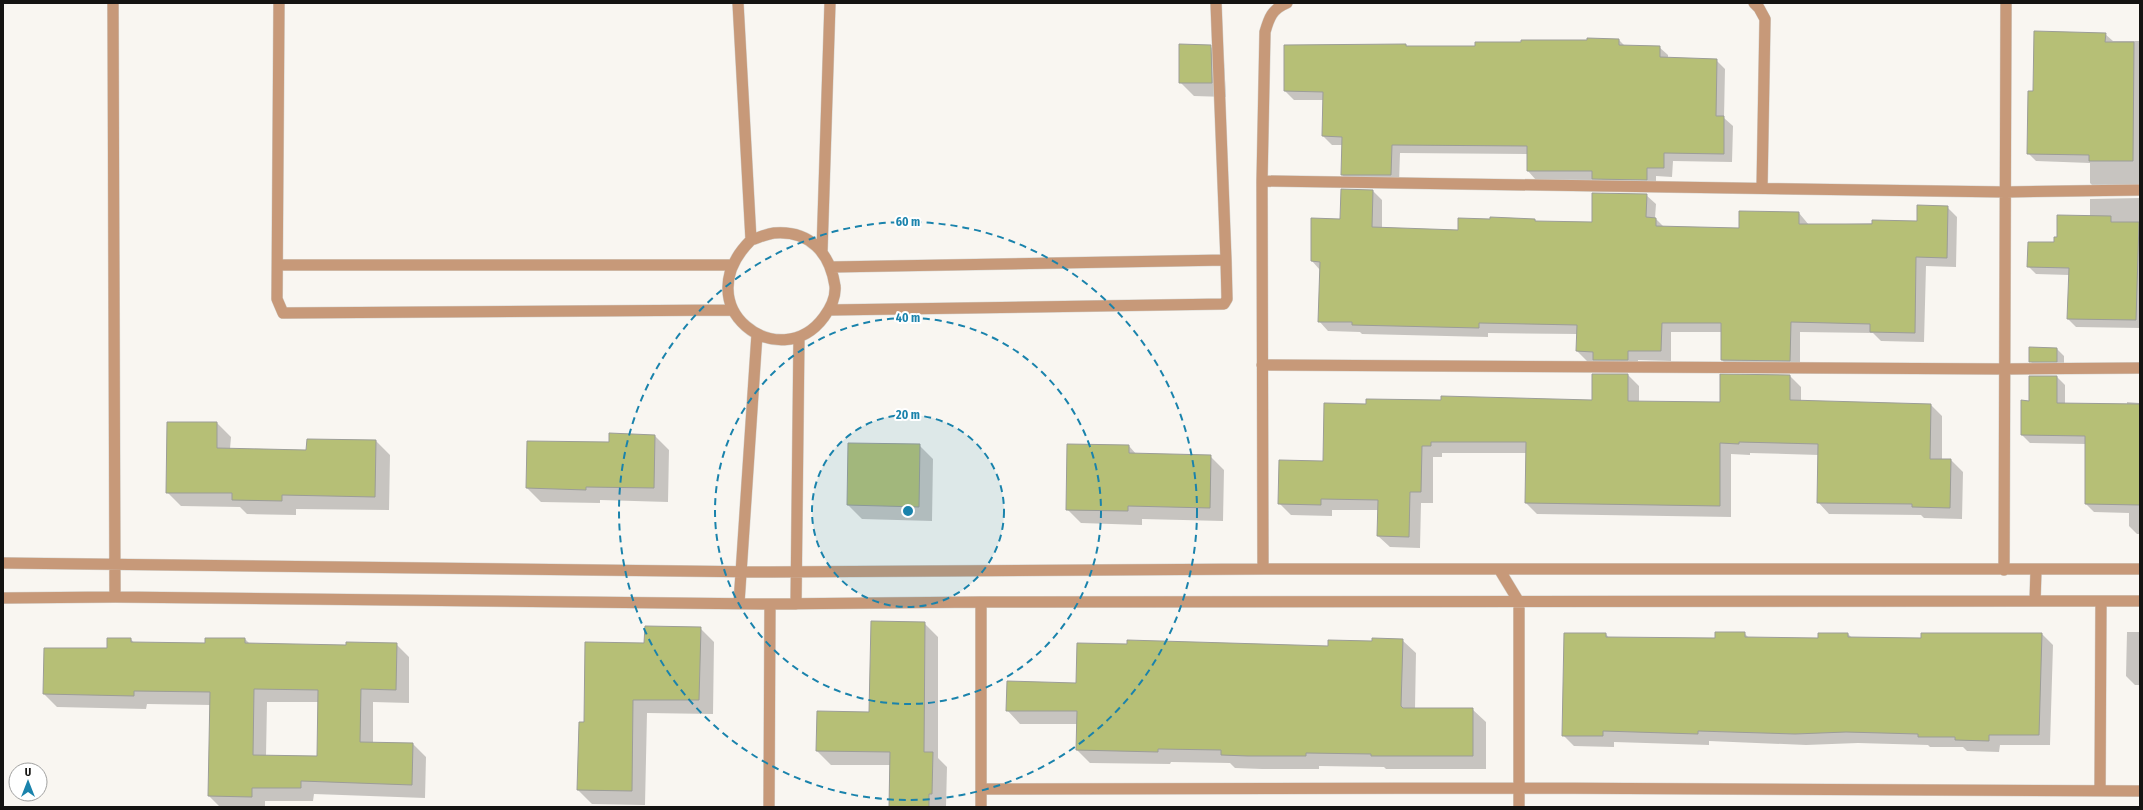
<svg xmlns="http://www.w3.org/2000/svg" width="2143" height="810" viewBox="0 0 2143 810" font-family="'Fira Sans Condensed',sans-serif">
  <rect width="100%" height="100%" fill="#f9f6f1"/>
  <path fill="#0003" fill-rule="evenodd" d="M2105,34L2113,41H2140V191H2098L2090,183V163L2036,161L2028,153L2034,92Z
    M1619,40L1625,46L1659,47L1668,55V59L1716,60L1725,69L1724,118L1733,126L1732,162L1673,161L1672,177L1656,176V188L1601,187L1594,180H1536L1528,171V154L1400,153L1399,183L1351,184L1342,175L1343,145H1332L1323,136L1324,100H1294L1285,91L1406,45L1408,47H1476L1522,43V41Z
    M1210,46L1224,60L1226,97L1194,96L1180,82Z
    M1373,191L1382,200V229L1459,231L1535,220L1537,222L1593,223L1646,195L1656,204L1655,218L1664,227L1740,229V212L1799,213L1809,225L1918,222L1947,207L1957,217L1956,267L1926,266L1924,342L1881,341L1873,333L1800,332V370H1731L1722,360V332H1671V361L1638,360V369H1603L1595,361H1587L1577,351L1578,334L1488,333V337L1362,334L1360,332L1328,331L1319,321L1320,270L1312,261L1341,220Z
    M2140,198V328L2076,327L2068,319L2069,275L2036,274L2028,266L2055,243L2058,238L2090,217V199Z
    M2057,349L2064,356V368H2037L2030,361Z
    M1628,375L1639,386V402L1721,403L1790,376L1801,387V401L1931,405L1942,416V460H1951L1963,472L1962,519L1924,518L1921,515L1829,514L1818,502L1819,455L1750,453V455L1731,454V517L1537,514L1526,503V453H1442V457H1433V503H1421L1420,548L1390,547L1378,536L1379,510H1332V516L1291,515L1279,503L1324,462L1367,405L1593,401Z
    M2057,377L2065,385V404L2127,405V402L2140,403V534H2137L2129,526V513L2094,512L2086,504V444L2030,443L2022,435L2030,402Z
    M217,423L231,437L230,449L307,451L308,440L376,441L390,455L389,510L296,509V515L247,514L240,507L181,506L167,492Z
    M655,436L669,450L668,502L600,500V503L541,502L527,488L610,443Z
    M919,445L933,459L932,521L862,519L848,505Z
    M1129,446L1137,455L1210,456L1224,470L1223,521L1142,519V525L1081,523L1067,509Z
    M924,623L938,637V758L947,767L946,807H889L890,765H831L817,751L870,714Z
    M700,628L714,642L713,714L647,713L645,805L592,804L578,790L645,644Z
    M2127,632H2140V685H2135L2126,676Z
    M1744,633L1749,638L1818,639L1848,634L1852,638L1922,639L2042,634L2053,645L2050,745H2000L1999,752L1967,751L1963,747H1930L1928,745L1858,743L1806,745L1709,741V745L1614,742V747L1574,746L1563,735L1606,634L1609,638L1716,639Z
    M131,639L134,643L206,644L245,639L250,644L347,646L396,644L409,657V703L373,702V743L413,744L426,757L425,798L314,794L313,801H265V807H220L209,796L211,705L147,704L146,709L57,707L44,694L108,649ZM267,702H319L318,757L266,756Z
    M1402,640L1416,653L1415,709H1472L1486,722V769H1386L1384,767L1319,766V769H1262L1235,768L1230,763L1171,762L1170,764L1090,763L1077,750L1078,724H1020L1007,710L1077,684L1328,647Z"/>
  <path fill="#b6bf76" stroke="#9c9d98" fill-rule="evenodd" d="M2034,31L2106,33L2105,42H2134L2133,161H2089V155L2027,154L2028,91H2033Z
    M1587,38L1619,39V45L1660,46V57L1717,59L1716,116H1724V154L1664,153V168H1647V180L1592,179V171H1527V146L1392,145L1391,175H1341L1342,137L1322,136L1323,92L1284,91V45L1406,44V46H1475V42H1521V40H1587Z
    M1179,44L1211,45L1212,83H1179Z
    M1341,189L1373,190L1372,227L1458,230V218L1490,219V217L1535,219V221L1592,222V193L1647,194L1646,217L1656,218V226L1739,228V211L1799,212V224H1872V220L1917,221V205L1948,206L1947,258L1916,257L1915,333L1870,332V324L1791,322L1790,361L1721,360V323H1662L1661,351H1628V360H1593V352L1576,351L1577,325L1479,323V328L1352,325V322H1318L1320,262L1311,261V218L1340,219Z
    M2057,215L2111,216V222H2139L2136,320L2067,319L2069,268L2027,267L2028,242H2054V237H2057Z
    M2029,347L2057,348V362H2029Z
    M1592,374H1628V401L1720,402V374L1790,375V400L1931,404L1930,459H1951L1950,508L1912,507V504L1817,503L1818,444L1739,442V444L1720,443V506L1525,503L1526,442H1431V446H1422L1421,492H1410L1409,537L1377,536L1378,500L1321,499V505L1278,504L1279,460L1323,461L1324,403L1366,404V399L1441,400V396L1592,400Z
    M2029,376H2057V403L2140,404V505L2085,504V436L2021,435V400L2029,401Z
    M167,422H217V448L306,450L307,439L376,440L375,497L282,495V501L232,500V493H166Z
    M609,433L655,435L654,488L586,487V490L526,488L527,441L609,442Z
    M848,443L920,444L919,507L847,505Z
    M1067,444L1129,445V453L1211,455L1210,508L1128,506V511L1066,510Z
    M871,621L925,622L924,752H933L932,794H929V807H889L890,752L816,751L817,711L869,712Z
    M645,626L701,627L699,700H633L632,791L577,790L579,722H584L585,642L644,643Z
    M1715,632H1745V637L1818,638V633H1848V637L1921,638V633H2042L2039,735H1989V741L1955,740V737H1918V734L1846,732L1795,734L1698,731V734L1603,731V736H1562L1564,633H1606V637L1715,638Z
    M107,638H131V642L205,643V638H245V643L346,645V642L397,643L396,690L361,689L360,742L413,743L412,785L301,781V788H252V797L208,796L210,692L134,691V696L43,694L44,648H107ZM254,689L318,690L317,756L253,755Z
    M1372,638L1403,639L1401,706L1403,708H1473V756H1371V754L1306,753V756H1248L1221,755V750L1158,749V752L1076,750L1077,711H1006L1007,681L1076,683L1077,643L1127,644V640L1328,646V640L1372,641Z"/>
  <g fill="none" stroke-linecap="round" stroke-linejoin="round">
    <g stroke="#d4d2cd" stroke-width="12">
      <path id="minor" d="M113,3L115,597
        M279,3L277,299L283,313L732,310
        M738,3L751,240C684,307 780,377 824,317C830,309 836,297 835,286C830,253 810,230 774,233C766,234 758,238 751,240
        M1754,3L1759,8L1765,19L1762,188
        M1262,181L2006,192L2140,190
        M822,251L830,3
        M278,265H731
        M832,267L1226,260
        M830,310L1224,304L1227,299L1226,260L1216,3
        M1262,365L2005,369L2140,368
        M3,563L770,572L1263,569H2140
        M1263,569L1262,181L1265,32C1269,18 1272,9 1287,3
        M1499,569L1519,602V807
        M2004,570L2006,3
        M3,598L115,597L770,604L981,602L2140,601
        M2035,601L2036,570
        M981,602V807
        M739,603L757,334
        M796,604L799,337
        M981,789L1519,788L2140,791
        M2100,791L2101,601
        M769,807L770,604"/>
    </g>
    <use href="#minor" stroke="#c79979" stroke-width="11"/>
  </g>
  <circle cx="908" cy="511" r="96" fill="#1a83ac" fill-opacity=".12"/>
  <g fill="none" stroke="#1a83ac" stroke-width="2" stroke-dasharray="7 5">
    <circle cx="908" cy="511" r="96"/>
    <circle cx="908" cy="511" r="193"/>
    <circle cx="908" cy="511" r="289"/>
  </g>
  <circle cx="908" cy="511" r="6" fill="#1a83ac" stroke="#fff" stroke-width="2"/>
  <g font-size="12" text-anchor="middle" font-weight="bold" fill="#1a83ac" stroke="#fff" stroke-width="4" stroke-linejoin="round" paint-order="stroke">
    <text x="908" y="226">60 m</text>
    <text x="908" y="322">40 m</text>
    <text x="908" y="419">20 m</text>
  </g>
  <rect width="2143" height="810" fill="none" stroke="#141311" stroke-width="8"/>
  <g transform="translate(28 782)"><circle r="19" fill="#ffffff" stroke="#a1a1a0"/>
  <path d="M0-3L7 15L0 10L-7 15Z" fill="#1a83ac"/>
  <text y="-6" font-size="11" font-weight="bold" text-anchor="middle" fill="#141311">U</text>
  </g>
</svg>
